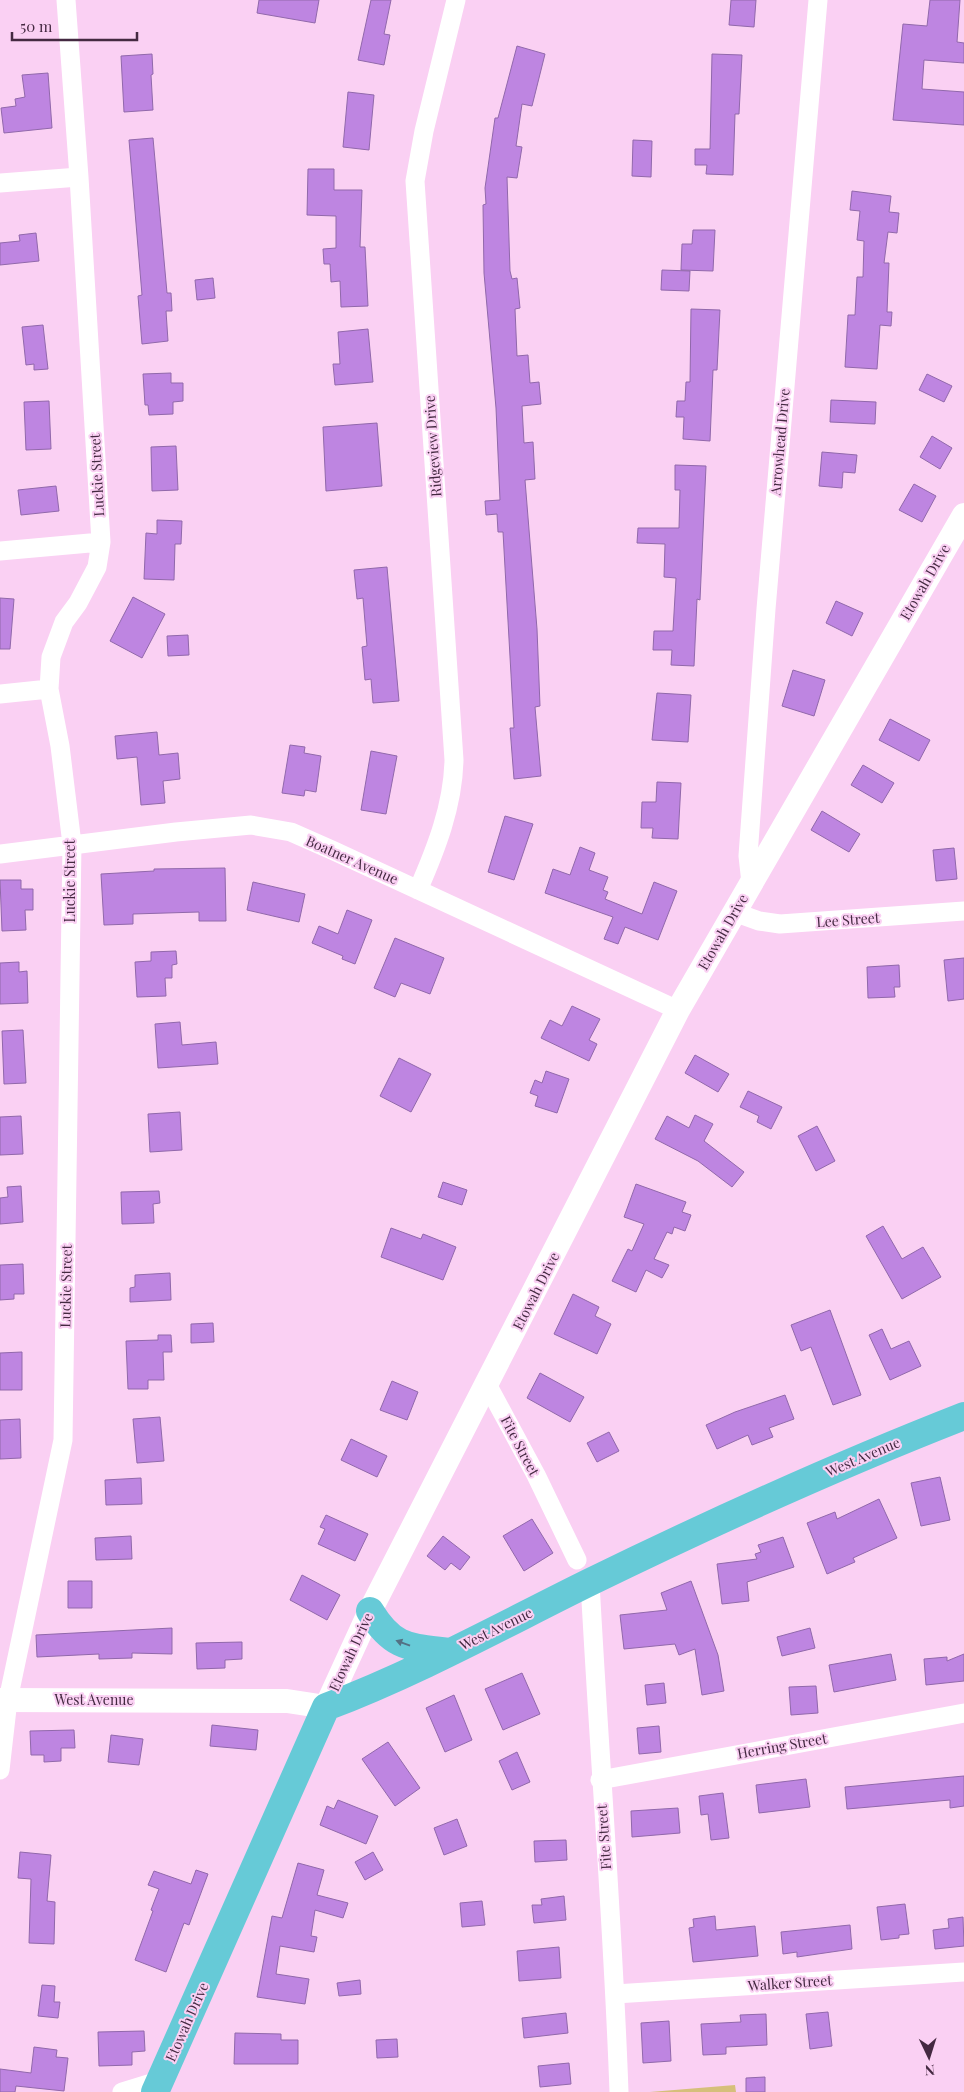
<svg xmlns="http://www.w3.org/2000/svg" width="964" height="2092" viewBox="0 0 964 2092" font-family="'Playfair Display',serif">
  <rect width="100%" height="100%" fill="#fad0f3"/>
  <path fill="#d6bf7a" d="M735,2085L736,2092H650Z"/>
  <path fill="#be85e1" stroke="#9168ab" d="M259,0H319L315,23L257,13Z
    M371,0H391L384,34L390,35L384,65L358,60Z
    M731,0H756L754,27L729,25Z
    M930,0H960L957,42L964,43V63L924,60L922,89L964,92V125L893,120L903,24L927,26Z
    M517,46L545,54L532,106L522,104L516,146L522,147L517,178L507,177L510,271L512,279L517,278L520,308L515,309L517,356L528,355L530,383L539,382L541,404L522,406L524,443L533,442L535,479L525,480L537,629L540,706L535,707L541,776L514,779L510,728H514L503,532H498L497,514L486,515L485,501L500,500L496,408L484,273L483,205L486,204L485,188L495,118H498Z
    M152,54L153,74L151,75L153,110L124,112L121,56Z
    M712,54L742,55L739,114H735L733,175L706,174L707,165H695V149H710Z
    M48,73L52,128L4,133L1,108L16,106L15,99L25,97L22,75Z
    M348,92L374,95L369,150L343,147Z
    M153,138L167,293H171L172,311H166L168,341L142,344L138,296L142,295L129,140Z
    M633,140L652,141L651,177L632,176Z
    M308,169H334V190H362L360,247H365L368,306L341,307L340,281L331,282L330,264H324L323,249L336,248V216L307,215Z
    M852,191L891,196L889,212L899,213L897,233L888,232L884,263H889L887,312H892L891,326L880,325L877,369L845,367L848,315H855L857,277H863L864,241L857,240L860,211L850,210Z
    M693,230H715L713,271L681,270L682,244H692Z
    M36,233L39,261L0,265V243L20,241L19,235Z
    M662,270L690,271L689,291L661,290Z
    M213,278L215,298L197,300L195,280Z
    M691,309L720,310L717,370H713L710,441L683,439L684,417H676L677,401H685L686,382H690Z
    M43,325L48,369L34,370V364L26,365L22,327Z
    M368,329L373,382L335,385L333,364H340L338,332Z
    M171,373V383H183V401L173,402V414L149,415L148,405H145L143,374Z
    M927,374L952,386L944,402L919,390Z
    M831,400L876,402L875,424L830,422Z
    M49,401L51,449L26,450L24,402Z
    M377,423L382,486L326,491L323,427Z
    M932,436L952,448L940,469L920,457Z
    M176,446L178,490L152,491L151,447Z
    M822,452L857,455L855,473L843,472L842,488L819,486Z
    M675,465L706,466L700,600L697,599L694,666L671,665L672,650H653L654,631H673L676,578L664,577L665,544L637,543L638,528H679L680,490H675Z
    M914,484L936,496L922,522L899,510Z
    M56,486L59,511L21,515L18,490Z
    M157,520L182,521L181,544H175L174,580L144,579L146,533L157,534Z
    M387,567L399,701L373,703L371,679L365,680L362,647L367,646L363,598L357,599L354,570Z
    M133,597L165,614L142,658L110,641Z
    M0,598L14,599L10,649H0Z
    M836,601L863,613L852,636L826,623Z
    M188,635L189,655L168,656L167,636Z
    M793,670L825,680L814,716L782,706Z
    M657,693L691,695L688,742L652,740Z
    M890,719L930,740L919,761L879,740Z
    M157,732L159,755L178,753L180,779L163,781L165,803L141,805L137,757L117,759L115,736Z
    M290,745L305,747L304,753L321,756L316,792L305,790L304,796L282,793Z
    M371,751L397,756L386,814L361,810Z
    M863,765L894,783L882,803L851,785Z
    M657,782L681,783L678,839L652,838L653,828H641L642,802H656Z
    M822,811L860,834L849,852L811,830Z
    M505,816L533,824L514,880L488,872Z
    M580,847L595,853L589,870L608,877L603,890L608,892L605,899L642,914L654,882L677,891L658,940L625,927L618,944L604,939L613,917L545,893L553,869L570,875Z
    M954,848L957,879L936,881L933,850Z
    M225,868L226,921H199V912L133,914V924L104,925L101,874L154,871V869Z
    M0,880H21V889H33V910H25L26,930L2,931Z
    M253,882L305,894L299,922L247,910Z
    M347,910L372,920L355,964L342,959L343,956L312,943L319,926L338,934Z
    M395,938L444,958L430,994L401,983L395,997L374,988Z
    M176,951L177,964L172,965V978H165L166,996L137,997L135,962L151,961V952Z
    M964,958V999L948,1001L944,960Z
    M19,962V972L27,971L28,1003L0,1004V963Z
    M899,965L900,987H894L895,997L868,998L867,967Z
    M572,1006L600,1019L589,1040L597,1044L589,1061L541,1038L550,1020L562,1026Z
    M180,1022L182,1045L216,1042L218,1064L158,1068L155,1024Z
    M23,1030L26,1083L4,1084L2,1031Z
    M695,1055L729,1074L718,1092L685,1073Z
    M399,1058L431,1074L411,1112L380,1096Z
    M546,1071L569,1079L557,1113L535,1106L538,1096L530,1093L535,1080L542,1083Z
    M748,1091L782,1107L771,1129L757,1122L759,1116L740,1107Z
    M180,1112L182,1150L150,1152L148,1114Z
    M695,1115L713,1124L704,1141L744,1172L732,1187L698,1161L655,1139L667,1116L689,1128Z
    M21,1116L23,1154L0,1155V1117Z
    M817,1126L835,1161L816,1171L798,1136Z
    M443,1182L467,1190L462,1205L438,1197Z
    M636,1184L686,1202L682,1212L691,1215L685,1231L674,1227L672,1234L667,1232L654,1259L669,1265L662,1278L646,1270L636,1292L612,1281L628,1249L632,1251L644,1224L624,1217Z
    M21,1186L23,1222L0,1224V1198L8,1197L7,1187Z
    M159,1191L160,1203L153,1204L154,1223L122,1224L121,1192Z
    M883,1226L902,1259L923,1247L941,1277L902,1299L866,1236Z
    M391,1228L421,1239L423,1234L456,1247L443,1280L381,1257Z
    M23,1264L24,1294H14V1299L0,1300V1265Z
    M170,1273L171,1300L130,1302V1288L135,1287V1275Z
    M573,1294L599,1307L595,1316L611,1324L597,1354L554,1334Z
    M830,1310L861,1395L833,1405L811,1347L801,1351L791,1325Z
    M213,1323L214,1342L191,1343V1324Z
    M882,1329L891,1349L909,1341L921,1366L890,1380L869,1335Z
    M158,1335H171L172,1352H163L164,1380H148V1389H128L126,1341L158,1340Z
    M22,1352V1390H0V1353Z
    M540,1373L584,1397L570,1422L527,1398Z
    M392,1381L418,1392L407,1420L380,1410Z
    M785,1395L794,1419L769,1428L773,1437L752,1445L748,1435L717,1449L706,1425L735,1412Z
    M160,1417L164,1461L137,1463L133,1419Z
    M20,1419L21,1458L0,1459V1420Z
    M609,1432L619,1451L597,1462L587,1443Z
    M351,1439L387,1456L377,1477L341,1460Z
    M940,1477L950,1520L921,1526L911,1483Z
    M141,1478L142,1504L106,1505L105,1480Z
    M879,1499L897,1538L853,1558L855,1562L827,1574L807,1523L835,1512L837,1519Z
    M326,1515L368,1534L355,1561L318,1544L325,1529L320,1527Z
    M532,1519L553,1553L524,1571L503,1536Z
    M131,1536L132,1559L96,1560L95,1538Z
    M443,1536L470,1557L460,1570L451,1563L445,1570L427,1556Z
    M783,1537L794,1567L747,1582L749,1601L722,1604L717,1564L757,1559L755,1554L761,1552L758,1545Z
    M302,1575L340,1595L327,1620L290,1600Z
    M68,1581H92V1608H68Z
    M691,1581L718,1655L724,1691L702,1695L695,1649L679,1655L675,1644L624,1649L620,1615L667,1610L661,1593Z
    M172,1628V1654L132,1653V1658L99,1659V1654L37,1657L36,1635Z
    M810,1628L815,1648L782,1656L777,1637Z
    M242,1642V1659L225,1660V1668L197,1669L196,1643Z
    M891,1654L896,1680L834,1692L829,1665Z
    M964,1654V1681L926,1685L924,1659L947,1657V1661Z
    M522,1673L540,1714L503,1730L485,1689Z
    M664,1683L666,1703L647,1705L645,1685Z
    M816,1686L818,1713L791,1715L789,1687Z
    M454,1695L472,1740L445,1752L426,1708Z
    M212,1725L258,1730L256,1750L210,1746Z
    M659,1726L661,1752L639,1754L637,1728Z
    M74,1730L75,1748H61V1761L44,1762V1755H31L30,1731Z
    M111,1735L143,1739L139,1765L108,1762Z
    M388,1742L420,1788L395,1806L362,1759Z
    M517,1752L530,1782L512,1790L499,1761Z
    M964,1776V1806L950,1808V1800L847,1809L845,1787Z
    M806,1779L810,1807L759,1813L756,1785Z
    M723,1793L729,1838L711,1840L708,1814L701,1815L699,1796Z
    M338,1800L378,1816L366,1844L320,1825L327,1806L334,1809Z
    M678,1808L680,1833L632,1837L631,1811Z
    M457,1819L467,1846L444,1855L434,1828Z
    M566,1840L567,1860L535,1862L534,1841Z
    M20,1852L51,1855L47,1901L55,1902L54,1944L29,1943L31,1879L18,1878Z
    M373,1852L383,1870L365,1880L355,1862Z
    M298,1863L324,1870L317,1895L348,1903L343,1918L315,1910L311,1936L317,1937L314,1952L280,1946L276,1974L309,1979L305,2004L257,1997L272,1916L282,1918Z
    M196,1870L208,1874L189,1925L184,1923L166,1972L135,1960L153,1911L151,1910L159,1889L148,1885L154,1871L191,1884Z
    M564,1896L566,1920L534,1923L532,1905H542L541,1899Z
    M482,1901L485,1925L462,1927L460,1903Z
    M905,1904L909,1934L899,1935V1938L881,1940L877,1907Z
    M715,1916L716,1930L755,1926L758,1956L693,1962L689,1928L694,1927L693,1919Z
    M963,1917L964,1946L935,1949L933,1930L949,1928L948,1919Z
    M850,1925L852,1949L797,1957V1952L783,1954L781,1932Z
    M559,1947L561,1978L519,1981L517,1951Z
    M360,1980L361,1994L339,1996L337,1983Z
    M42,1985L55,1986L54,2002H60L58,2018L38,2016Z
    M828,2012L832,2046L810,2049L806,2014Z
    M566,2013L568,2033L524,2038L522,2018Z
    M766,2014L767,2045L726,2047V2054L703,2055L701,2024L741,2022L740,2015Z
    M669,2021L671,2061L643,2063L641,2023Z
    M144,2031L145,2051L132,2052V2065L99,2066L98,2032Z
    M235,2033L281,2034V2040H298V2064H234Z
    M397,2039L398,2057L377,2058L376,2040Z
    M34,2047L57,2050L56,2057L68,2058L64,2091L16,2086L15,2092H0V2069L31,2073Z
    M569,2063L571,2084L540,2087L538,2066Z
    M765,2077V2092H746V2078Z"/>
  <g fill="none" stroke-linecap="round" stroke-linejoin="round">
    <path stroke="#fff" stroke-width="19" d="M0,183L79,177
      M0,551L101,542
      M0,694L49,689
      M0,854L176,832L251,825L291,832L334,851L678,1010
      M751,883L748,856L766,609L818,0
      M418,890C436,849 453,806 454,760L415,181L424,131L456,0
      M734,912L759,921L780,924L964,911
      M488,1386L536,1475L577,1560
      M590,1582C599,1752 613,1922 619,2092
      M0,1770L8,1700L63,1440L72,844L60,746L49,689L51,657L64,622L78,603L97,567L101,542L79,177L66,0
      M600,1780L964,1713
      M615,1994L964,1972
      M122,2092L161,2080"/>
    <path stroke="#fff" stroke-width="24" d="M0,1700L287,1701L326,1707L370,1611L678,1010L964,515"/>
    <path stroke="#66cad7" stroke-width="28" d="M370,1611C393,1649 410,1647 450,1652
      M155,2092L326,1707C416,1673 501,1626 588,1583C711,1523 836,1466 964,1416"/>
  </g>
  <defs><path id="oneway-solid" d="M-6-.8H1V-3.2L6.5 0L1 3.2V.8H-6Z" transform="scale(1.25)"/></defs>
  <use fill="#537184" href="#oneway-solid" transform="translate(403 1643) rotate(-160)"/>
  <g text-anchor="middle" stroke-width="4" stroke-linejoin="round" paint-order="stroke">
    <g font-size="14" fill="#442941" stroke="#fad0f3">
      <text transform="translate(780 442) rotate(-85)" y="5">Arrowhead Drive</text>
      <text transform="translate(433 446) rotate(-94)" y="5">Ridgeview Drive</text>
      <text transform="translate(97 475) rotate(-93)" y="5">Luckie Street</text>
      <text transform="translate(925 582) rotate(-60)" y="5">Etowah Drive</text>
      <text transform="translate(352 860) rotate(24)" y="5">Boatner Avenue</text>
      <text transform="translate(70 881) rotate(-90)" y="5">Luckie Street</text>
      <text transform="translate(848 920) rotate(-4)" y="5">Lee Street</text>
      <text transform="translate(723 932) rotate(-60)" y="5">Etowah Drive</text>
      <text transform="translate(66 1286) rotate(-89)" y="5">Luckie Street</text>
      <text transform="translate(536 1291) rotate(-63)" y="5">Etowah Drive</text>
      <text transform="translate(520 1446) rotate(62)" y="5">Fite Street</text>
      <text transform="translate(863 1457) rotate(-23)" y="5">West Avenue</text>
      <text transform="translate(496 1629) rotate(-26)" y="5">West Avenue</text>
      <text transform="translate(351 1652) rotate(-65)" y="5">Etowah Drive</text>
      <text x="94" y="1705">West Avenue</text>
      <text transform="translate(782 1746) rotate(-10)" y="5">Herring Street</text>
      <text transform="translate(604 1837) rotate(-94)" y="5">Fite Street</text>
      <text transform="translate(790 1983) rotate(-4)" y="5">Walker Street</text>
      <text transform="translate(187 2022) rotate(-66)" y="5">Etowah Drive</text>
    </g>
  </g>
  <g transform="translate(929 2057) rotate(176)" stroke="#fad0f3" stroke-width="4" paint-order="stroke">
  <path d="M0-4L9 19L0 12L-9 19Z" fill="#442941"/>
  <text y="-8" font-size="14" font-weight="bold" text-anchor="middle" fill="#442941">N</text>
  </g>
  <path d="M12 32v8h125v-8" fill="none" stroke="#442941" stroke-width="2.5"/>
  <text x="20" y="32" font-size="15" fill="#442941" stroke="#fad0f3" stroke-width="4" paint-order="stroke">50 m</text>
</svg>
